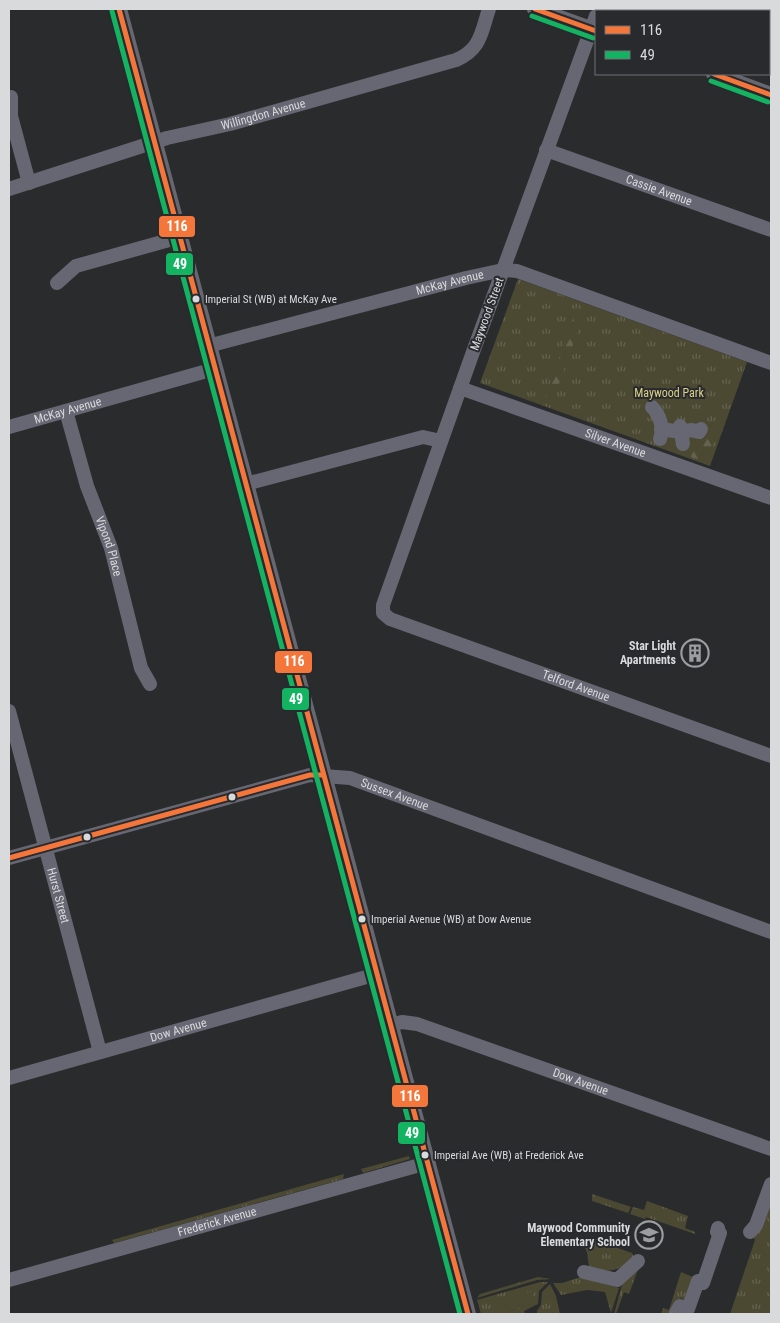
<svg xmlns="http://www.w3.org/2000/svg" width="780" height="1323" viewBox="0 0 780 1323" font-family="'Roboto Condensed',sans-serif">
  <defs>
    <pattern id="grass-tufts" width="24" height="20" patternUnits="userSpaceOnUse" patternTransform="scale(1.25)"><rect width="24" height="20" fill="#4c4933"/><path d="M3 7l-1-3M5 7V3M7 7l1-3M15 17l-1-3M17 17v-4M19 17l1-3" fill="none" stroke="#656350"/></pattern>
    <pattern id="forest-firs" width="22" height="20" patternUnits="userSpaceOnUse" patternTransform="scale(1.25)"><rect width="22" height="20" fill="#4c4933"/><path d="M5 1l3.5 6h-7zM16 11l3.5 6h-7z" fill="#656350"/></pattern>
  </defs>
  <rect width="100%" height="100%" fill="#2a2b2d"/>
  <path fill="url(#grass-tufts)" fill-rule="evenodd" d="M518,279L747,362L710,466L480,383Z
    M409,1156L410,1159L363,1173L361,1169Z
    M344,1174L343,1179L114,1243L112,1240Z
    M592,1194L631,1207L628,1213L592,1201Z
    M771,1200V1314H730L755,1240L752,1235Z
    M647,1201L688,1216L685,1228L695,1232V1234L646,1217L645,1219L630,1214L633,1207L644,1210Z
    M589,1238L632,1253L634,1258C616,1272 612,1273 589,1267L587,1252L581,1239Z
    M640,1264L629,1294L624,1292L616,1314H614L623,1281Z
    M681,1272L695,1278L687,1301L680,1298L675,1312L661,1314L663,1308L669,1310Z
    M538,1277L551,1279L537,1280L477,1298L480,1294Z
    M581,1277L619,1288L611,1313L605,1292L587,1290L561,1295L553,1283H562Z
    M540,1282H548L539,1291L538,1304L524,1311L525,1314H481L477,1300ZM532,1292L535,1303L507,1311Z
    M550,1284L556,1296L560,1314H537V1311L541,1305L542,1292Z"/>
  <path fill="url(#forest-firs)" d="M577,307L585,310L553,401L545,398Z
    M669,435L671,436L670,441L682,445L685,453L665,446Z
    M703,438H715L707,462L689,456L684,444Z"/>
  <path fill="#4c4933" d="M532,1292L536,1303L507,1311L503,1300Z"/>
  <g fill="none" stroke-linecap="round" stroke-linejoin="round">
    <g stroke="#666772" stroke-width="14">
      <path id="s1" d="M596,16L473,352L383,605V613L390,619L771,756"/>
      <path d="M11,97V116L29,183"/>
      <path id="s2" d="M546,150L771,230"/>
      <path id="s3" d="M9,189L167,138L230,124L456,60C481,49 481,33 489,9"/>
      <path d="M57,283L76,266L180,237"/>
      <path id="s4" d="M208,346L466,278L503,270L517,271L771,363"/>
      <path id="s5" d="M460,388L771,498"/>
      <path d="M652,407C660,415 664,428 660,439"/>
      <path id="s6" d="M66,411L87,486L111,548L141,668L150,684"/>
      <path d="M680,426L681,432L692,430L699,432L701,429"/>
      <path id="s7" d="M9,427L214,369"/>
      <path d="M661,429L681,432L683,444"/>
      <path d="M246,484L423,437L441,441"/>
      <path id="s8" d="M9,711L100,1052"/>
      <path id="s9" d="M9,858L310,775L350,778L771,932"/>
      <path id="s10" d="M390,1025L402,1022L417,1024L771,1149"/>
      <path id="s11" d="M9,1078L377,974"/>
      <path d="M750,1232L756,1225L771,1184"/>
      <path d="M584,1272L617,1280L638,1261"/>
      <path id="s12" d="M9,1280L427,1163"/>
      <path d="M676,1313L680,1306L688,1309L698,1281L703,1283L720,1233L717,1232L718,1228"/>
    </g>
    <path stroke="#666770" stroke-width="16" d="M119,9L468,1314
      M535,9L596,31
      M714,74L771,95"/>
    <g stroke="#292a2e" stroke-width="9">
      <path id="bus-1" d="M119,9L468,1314
        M535,9L596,31
        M714,74L771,95
        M9,858L310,775H323"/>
    </g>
    <g stroke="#292a2e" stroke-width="9">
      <path id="bus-2" d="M112,11L460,1314
        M532,16L593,38
        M711,81L768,102"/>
    </g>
    <use href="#bus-1" stroke="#f5763a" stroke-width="5"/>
    <use href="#bus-2" stroke="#13b361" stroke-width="5"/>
  </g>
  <defs>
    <g id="building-ring" transform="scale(1.4375)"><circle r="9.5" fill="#292a2e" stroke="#9c9d9f" stroke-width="1.5"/><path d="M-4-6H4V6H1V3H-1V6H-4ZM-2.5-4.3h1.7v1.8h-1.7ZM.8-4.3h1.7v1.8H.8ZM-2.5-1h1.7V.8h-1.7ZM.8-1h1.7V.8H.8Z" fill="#9c9d9f"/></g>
    <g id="school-ring" transform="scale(1.4375)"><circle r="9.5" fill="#292a2e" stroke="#9c9d9f" stroke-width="1.5"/><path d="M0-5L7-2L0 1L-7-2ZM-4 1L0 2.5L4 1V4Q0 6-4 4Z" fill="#9c9d9f"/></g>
  </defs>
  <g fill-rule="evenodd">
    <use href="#building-ring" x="695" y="653"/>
    <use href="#school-ring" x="649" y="1235"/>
  </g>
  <g fill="#d9dadc" stroke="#292a2e" stroke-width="2">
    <circle cx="196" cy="299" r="4.5"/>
    <circle cx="232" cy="797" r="4.5"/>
    <circle cx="87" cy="837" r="4.5"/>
    <circle cx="362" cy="919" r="4.5"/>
    <circle cx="425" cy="1155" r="4.5"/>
  </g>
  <g text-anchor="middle" stroke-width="4" stroke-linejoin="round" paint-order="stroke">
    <g font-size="11" fill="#d9dadc" stroke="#292a2e" text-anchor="start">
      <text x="205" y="303">Imperial St (WB) at McKay Ave</text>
      <text x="371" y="923">Imperial Avenue (WB) at Dow Avenue</text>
      <text x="434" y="1159">Imperial Ave (WB) at Frederick Ave</text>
    </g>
    <g font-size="12" fill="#d9dadc" stroke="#292a2e">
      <text dy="4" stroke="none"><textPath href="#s3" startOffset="265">Willingdon Avenue</textPath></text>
      <text dy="4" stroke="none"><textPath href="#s2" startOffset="120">Cassie Avenue</textPath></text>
      <text dy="4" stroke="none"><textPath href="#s4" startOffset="250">McKay Avenue</textPath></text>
      <text transform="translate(487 314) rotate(-70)" y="4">Maywood Street</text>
      <text dy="4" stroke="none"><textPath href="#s7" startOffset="61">McKay Avenue</textPath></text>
      <text dy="4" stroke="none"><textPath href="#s5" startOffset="165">Silver Avenue</textPath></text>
      <text dy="4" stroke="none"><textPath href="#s6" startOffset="142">Vipond Place</textPath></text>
      <text dy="4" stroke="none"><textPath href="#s1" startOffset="841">Telford Avenue</textPath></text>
      <text dy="4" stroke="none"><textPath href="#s9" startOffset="400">Sussex Avenue</textPath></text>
      <text dy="4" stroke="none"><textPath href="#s8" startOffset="191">Hurst Street</textPath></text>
      <text dy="4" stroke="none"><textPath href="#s11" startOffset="176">Dow Avenue</textPath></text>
      <text dy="4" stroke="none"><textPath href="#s10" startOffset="201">Dow Avenue</textPath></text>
      <text dy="4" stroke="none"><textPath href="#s12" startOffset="216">Frederick Avenue</textPath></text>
    </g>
    <g font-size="12" fill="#dbd189" stroke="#292a2e">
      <text x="669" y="397">Maywood Park</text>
    </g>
    <g font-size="12" font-weight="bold" fill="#d9dadc" stroke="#292a2e" text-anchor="end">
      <text x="676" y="650">Star Light<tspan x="676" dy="14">Apartments</tspan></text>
      <text x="630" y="1232">Maywood Community<tspan x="630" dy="14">Elementary School</tspan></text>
    </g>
  </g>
  <g stroke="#292a2e" stroke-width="2">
    <rect x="158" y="215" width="38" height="23" rx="5" fill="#f5763a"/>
    <rect x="165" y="252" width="29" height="24" rx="5" fill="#13b361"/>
    <rect x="274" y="650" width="39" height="24" rx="5" fill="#f5763a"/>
    <rect x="281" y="687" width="29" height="24" rx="5" fill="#13b361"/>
    <rect x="391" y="1084" width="38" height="24" rx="5" fill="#f5763a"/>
    <rect x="397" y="1121" width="29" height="24" rx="5" fill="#13b361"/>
  </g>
  <g font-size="14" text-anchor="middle" font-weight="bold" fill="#fff">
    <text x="177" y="231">116</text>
    <text x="180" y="269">49</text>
    <text x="294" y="666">116</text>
    <text x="296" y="704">49</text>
    <text x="410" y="1101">116</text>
    <text x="412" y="1138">49</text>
  </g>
  <rect width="780" height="1323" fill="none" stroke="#d9dadc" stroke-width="20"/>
  <rect x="595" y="10" width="175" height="65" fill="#292a2e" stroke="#6f7074"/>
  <rect x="605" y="26" width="25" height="8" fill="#f5763a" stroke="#6f7074"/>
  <text x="640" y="35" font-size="15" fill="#d9dadc">116</text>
  <rect x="605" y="51" width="25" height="8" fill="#13b361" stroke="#6f7074"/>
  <text x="640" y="60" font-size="15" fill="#d9dadc">49</text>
</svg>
